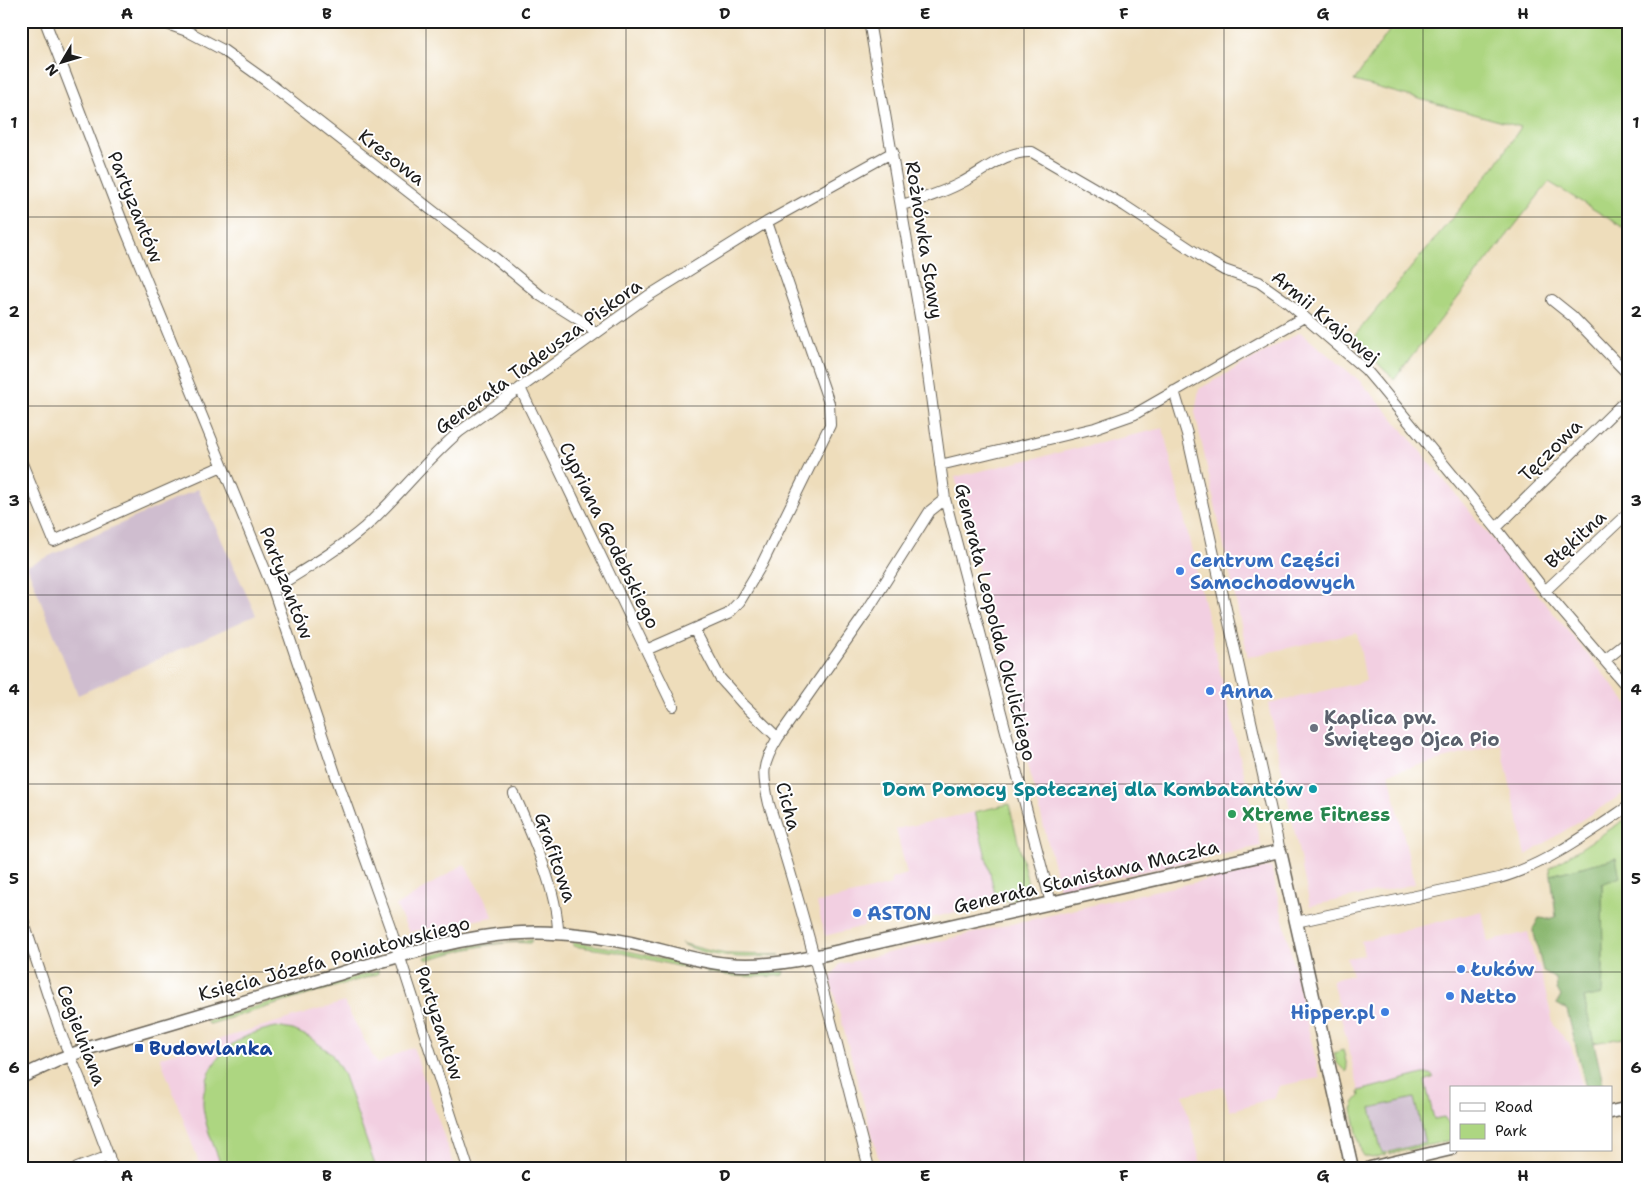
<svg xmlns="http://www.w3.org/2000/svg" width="1650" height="1189" viewBox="0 0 1650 1189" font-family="'Shantell Sans',sans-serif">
  <rect width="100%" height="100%" fill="#fff"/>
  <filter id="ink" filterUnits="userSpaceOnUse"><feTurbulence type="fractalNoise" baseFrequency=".02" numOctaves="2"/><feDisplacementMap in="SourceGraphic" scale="10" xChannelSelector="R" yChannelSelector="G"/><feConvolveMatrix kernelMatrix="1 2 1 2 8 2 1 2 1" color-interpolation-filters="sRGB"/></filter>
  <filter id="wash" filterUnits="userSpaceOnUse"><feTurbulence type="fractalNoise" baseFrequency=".0096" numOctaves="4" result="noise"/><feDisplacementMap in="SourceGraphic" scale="20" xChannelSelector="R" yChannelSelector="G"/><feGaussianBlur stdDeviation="1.12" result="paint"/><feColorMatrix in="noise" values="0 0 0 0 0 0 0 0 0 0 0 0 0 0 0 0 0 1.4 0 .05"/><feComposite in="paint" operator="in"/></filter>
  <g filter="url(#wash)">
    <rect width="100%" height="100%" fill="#edb"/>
    <path fill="#f2cfe1" d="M1300,332L1360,381L1392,417L1629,705V790L1526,855L1501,744L1389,773L1415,884L1310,906L1268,704L1366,681L1357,632L1248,657L1195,412L1199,389Z
      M1163,428L1261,846L1060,890L955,477Z
      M975,812L997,902L931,918L927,908L864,923V926L825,936L817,903L891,885V879L907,874L896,829Z
      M464,864L491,910L493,917L409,932L396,906Z
      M1271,867L1320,1078L1279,1086L1275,1097L1230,1111L1223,1086L1183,1095L1202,1168H881L830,979L840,964L1153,891Z
      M1482,911L1488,942L1528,932L1535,962L1539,965L1554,1026L1571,1046L1583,1088H1451V1126L1445,1119H1434L1425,1081L1433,1079L1432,1075L1430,1074H1423L1359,1091L1332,980L1352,975L1347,958L1364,955L1361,941Z
      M344,1002L377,1064L413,1047L455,1168H201L160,1057Z"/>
    <path fill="#cfbdcf" d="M198,489L256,615L78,695L27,566Z
      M1414,1098L1425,1143L1382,1153L1371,1108Z"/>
    <path fill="#add681" stroke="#64794e" d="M1396,21H1629V231L1549,182L1394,379L1352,339L1495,166L1521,127L1354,81Z
      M1009,804L1029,888C1025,901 1008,900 997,902L975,812Z
      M1629,817V1037L1593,1043L1584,997L1603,969L1602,884L1616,858L1551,875L1550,868Z
      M532,940L530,943C496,940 459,951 426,960L424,957L476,945Z
      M573,942L619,949L682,963L690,969L617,952L573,946Z
      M681,943L710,951L726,954L780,955C749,959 710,959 681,943Z
      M378,970V974L210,1024L207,1023V1021L369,973L371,974Z
      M714,970L763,973L784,971L783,975C757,978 732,977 706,972Z
      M276,1027L293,1030L309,1037L331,1053L343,1073L376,1168H222C216,1150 207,1132 204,1113C202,1103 203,1094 206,1083C216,1048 242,1034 276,1027Z
      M1343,1050L1347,1066L1346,1072L1337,1063L1334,1053Z
      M1423,1074H1430L1434,1077L1425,1081L1434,1119L1444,1117L1451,1126V1140L1390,1154L1389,1152L1425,1143L1414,1098L1371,1108L1382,1153L1387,1152V1154L1372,1158L1364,1156L1361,1151L1352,1109L1355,1102L1360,1096L1359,1091Z"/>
    <path fill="#8ab76f" stroke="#536a46" d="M1616,858L1620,877L1602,884L1603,969L1602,994L1584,998L1604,1088H1586L1567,1010L1557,1004L1561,996L1557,990L1556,978L1543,971L1533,929L1539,918L1549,919L1556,917L1551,875Z"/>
  </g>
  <g filter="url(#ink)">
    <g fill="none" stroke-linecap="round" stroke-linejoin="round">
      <g stroke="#666054" stroke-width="12">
        <path id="minor" d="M45,21L122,221L273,589L337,779L392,933L468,1168
          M159,21L187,31L223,50L265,80L447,222L495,258L541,296L589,326L595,334
          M869,21L921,323L945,499L1051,903
          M902,205C922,199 942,193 961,183C983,172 1006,150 1032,152L1125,206L1210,262L1224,270L1259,282L1287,302L1366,370L1377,383L1496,528L1545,591L1629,689
          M767,222L829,403L830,425L762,564L740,601L728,614L694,629L720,678L743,704L778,738
          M1552,300L1572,316L1629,375
          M520,388L646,650L694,629
          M1174,391L1187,434L1280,851
          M21,461L54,541L222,466
          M940,465L1095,428L1135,414L1304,317
          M1496,528L1629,397
          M273,589C304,570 337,551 365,527C398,497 425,461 459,432L648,296L767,222L893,152
          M1545,591L1629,512
          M646,650L673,706
          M1605,660L1629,641
          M514,794C531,832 558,892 558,933
          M21,914L49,999L63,1039L80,1079L113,1168
          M1296,922L1499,878C1545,865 1589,833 1629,806
          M77,1168L109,1156
          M869,1168C837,1046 808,924 769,804C762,774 761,765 778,738L865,614L930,511L945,499"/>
      </g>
      <g stroke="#666054" stroke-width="15">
        <path id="tertiary" d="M21,1077L60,1059L92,1047C173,1023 254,999 335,975C396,957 458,936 522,933C559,931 595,936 631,943C663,950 694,961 727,964C756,967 785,963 813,957L1280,851L1352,1168
          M1611,1112L1629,1108
          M1370,1168L1451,1149"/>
      </g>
      <use href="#minor" stroke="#fff" stroke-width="10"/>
      <use href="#tertiary" stroke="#fff" stroke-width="12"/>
    </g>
  </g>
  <path fill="none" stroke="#1c1c1c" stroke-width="1" stroke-opacity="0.55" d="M227,21V1168M426,21V1168M626,21V1168M825,21V1168M1024,21V1168M1224,21V1168M1423,21V1168M21,217H1629M21,406H1629M21,595H1629M21,784H1629M21,972H1629"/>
  <g fill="#3f7fe0" stroke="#fff" stroke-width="2">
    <circle cx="1180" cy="571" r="5"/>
    <circle cx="1210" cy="691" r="5"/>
    <circle cx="857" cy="913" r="5"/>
    <circle cx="1461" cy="969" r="5"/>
    <circle cx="1450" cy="996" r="5"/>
    <circle cx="1385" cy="1012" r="5"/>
  </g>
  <circle fill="#6b7280" stroke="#fff" stroke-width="2" cx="1314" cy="728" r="5"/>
  <circle fill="#0f9aa8" stroke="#fff" stroke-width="2" cx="1313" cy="789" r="5"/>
  <circle fill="#2e9e5b" stroke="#fff" stroke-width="2" cx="1232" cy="814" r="5"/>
  <rect fill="#1a4fb4" stroke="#fff" stroke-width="2" x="134" y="1043" width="10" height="10" rx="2.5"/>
  <g text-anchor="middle" stroke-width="4" stroke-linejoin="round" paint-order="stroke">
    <g font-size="19" fill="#1c1c1c" stroke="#fff">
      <text transform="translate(392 157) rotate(38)" y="7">Kresowa</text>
      <text transform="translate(136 207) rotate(68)" y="7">Partyzantów</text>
      <text transform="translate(925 240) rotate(81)" y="7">Rożnówka Stawy</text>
      <text transform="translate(1326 317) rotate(40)" y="7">Armii Krajowej</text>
      <text transform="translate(538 356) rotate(-36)" y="7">Generała Tadeusza Piskora</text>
      <text transform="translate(1550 450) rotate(-45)" y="7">Tęczowa</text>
      <text transform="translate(610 535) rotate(64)" y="7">Cypriana Godebskiego</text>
      <text transform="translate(1575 539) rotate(-43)" y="7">Błękitna</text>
      <text transform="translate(287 583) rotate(69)" y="7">Partyzantów</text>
      <text transform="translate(996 622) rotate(76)" y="7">Generała Leopolda Okulickiego</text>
      <text transform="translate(789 806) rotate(75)" y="7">Cicha</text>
      <text transform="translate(556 857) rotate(71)" y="7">Grafitowa</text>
      <text transform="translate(1086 876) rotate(-13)" y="7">Generała Stanisława Maczka</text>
      <text transform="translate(334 958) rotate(-15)" y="7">Księcia Józefa Poniatowskiego</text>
      <text transform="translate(440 1023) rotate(72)" y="7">Partyzantów</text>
      <text transform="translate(82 1035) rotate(69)" y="7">Cegielniana</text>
    </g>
    <g font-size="19" font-weight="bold" fill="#366cbe" stroke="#fff" text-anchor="start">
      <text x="1190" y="567">Centrum Części<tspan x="1190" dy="22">Samochodowych</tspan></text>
      <text x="1220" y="698">Anna</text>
      <text x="867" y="920">ASTON</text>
      <text x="1471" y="976">Łuków</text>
      <text x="1460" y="1003">Netto</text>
      <text x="1375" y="1019" text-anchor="end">Hipper.pl</text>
    </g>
    <g font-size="19" font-weight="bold" fill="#5b616d" stroke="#fff" text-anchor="start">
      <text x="1324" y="724">Kaplica pw.<tspan x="1324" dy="22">Świętego Ojca Pio</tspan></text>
    </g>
    <g font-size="19" font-weight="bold" fill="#0d838f" stroke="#fff" text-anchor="end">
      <text x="1303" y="796">Dom Pomocy Społecznej dla Kombatantów</text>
    </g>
    <g font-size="19" font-weight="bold" fill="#27864d" stroke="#fff" text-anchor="start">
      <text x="1242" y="821">Xtreme Fitness</text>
    </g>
    <g font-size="19" font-weight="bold" fill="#164399" stroke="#fff" text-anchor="start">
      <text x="149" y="1055">Budowlanka</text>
    </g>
  </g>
  <rect width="1650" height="1189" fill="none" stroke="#fff" stroke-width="55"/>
  <rect x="1450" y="1086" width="162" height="65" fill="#ffffff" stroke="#a4a4a4"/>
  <rect x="1460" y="1103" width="25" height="8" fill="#ffffff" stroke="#a4a4a4"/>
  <text x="1495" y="1112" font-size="15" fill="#1c1c1c">Road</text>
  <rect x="1460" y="1124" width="25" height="15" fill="#add681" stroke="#a4a4a4"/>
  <text x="1495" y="1136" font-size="15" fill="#1c1c1c">Park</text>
  <g transform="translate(62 62) rotate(232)" stroke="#ffffff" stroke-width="4" paint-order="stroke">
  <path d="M0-4L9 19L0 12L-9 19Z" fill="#1c1c1c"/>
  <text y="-8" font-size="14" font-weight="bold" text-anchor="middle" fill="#1c1c1c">N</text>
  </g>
  <rect x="28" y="28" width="1594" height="1134" fill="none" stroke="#1c1c1c" stroke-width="2"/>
  <g font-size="16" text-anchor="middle" font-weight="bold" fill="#1c1c1c">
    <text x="127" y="19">A</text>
    <text x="327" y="19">B</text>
    <text x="526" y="19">C</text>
    <text x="725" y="19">D</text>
    <text x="925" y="19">E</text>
    <text x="1124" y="19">F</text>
    <text x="1323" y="19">G</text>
    <text x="1523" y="19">H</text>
    <text x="14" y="128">1</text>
    <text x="1636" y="128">1</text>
    <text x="14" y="317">2</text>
    <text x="1636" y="317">2</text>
    <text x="14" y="506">3</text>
    <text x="1636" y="506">3</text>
    <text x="14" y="695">4</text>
    <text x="1636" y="695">4</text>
    <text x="14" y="884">5</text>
    <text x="1636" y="884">5</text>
    <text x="14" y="1073">6</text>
    <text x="1636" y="1073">6</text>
    <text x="127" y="1181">A</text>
    <text x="327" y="1181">B</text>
    <text x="526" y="1181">C</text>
    <text x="725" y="1181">D</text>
    <text x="925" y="1181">E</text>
    <text x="1124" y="1181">F</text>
    <text x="1323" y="1181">G</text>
    <text x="1523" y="1181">H</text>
  </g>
</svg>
